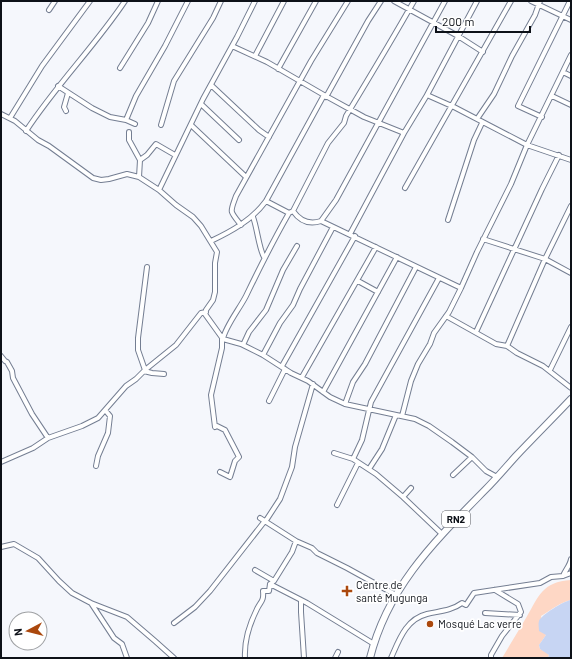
<svg xmlns="http://www.w3.org/2000/svg" width="572" height="659" viewBox="0 0 572 659" font-family="Barlow,sans-serif">
  <rect width="100%" height="100%" fill="#f5f7fc"/>
  <path fill="#fed7c5" d="M571,580V600C561,602 551,610 541,616L546,635L539,645L540,649L546,652L549,655L548,658H502C510,645 518,631 526,618C539,596 542,582 571,580Z"/>
  <path fill="#c7d5f3" d="M571,600V658H548L549,655L540,649L539,645L546,635L539,631C539,627 538,624 539,621C541,615 564,601 571,600Z"/>
  <g fill="none" stroke-linecap="round" stroke-linejoin="round">
    <g stroke="#747e92" stroke-width="6">
      <path id="minor" d="M394,1L458,36L483,52
        M414,1C392,40 369,78 346,116L344,123L328,143L293,211C300,221 309,225 321,221L461,288L477,252L511,184L527,145L571,55
        M531,1L571,20
        M49,10L55,1
        M232,46L267,62L324,95L364,117L404,133
        M255,56L284,1
        M120,68L148,23L158,1
        M278,69L316,1
        M563,72L571,76
        M211,85L259,130L269,137
        M58,86L92,108L110,117L126,120L135,124
        M427,95L477,1
        M552,96L571,105
        M326,97L368,21L381,1
        M201,104L239,140
        M66,111L64,107L68,93
        M1,114L15,121L38,140L49,146L93,178L101,180L109,179L127,174L139,177L159,190L176,205L193,217L201,226L217,252L215,263V292L213,300L206,310L205,314L223,339L241,344L263,355L291,373L308,381L330,397L345,404L415,419L429,426L452,442L472,457L486,471L497,477
        M542,117L518,106L570,1
        M10,118L42,66L90,1
        M477,119L494,94L512,56L535,15L540,1
        M126,120L136,96L165,46L188,1
        M161,125L174,81L213,18L221,1
        M191,125L246,177
        M26,131C56,85 95,46 125,1
        M129,132V140L140,160L139,177
        M140,160L147,155L156,144L175,155
        M405,188L511,1
        M159,190L203,99L237,37L255,1
        M266,201L289,213
        M253,217C257,227 259,249 264,257
        M448,220L474,140L482,123
        M321,221L336,200L445,1
        M241,225C229,210 230,213 236,196L311,61L348,1
        M350,234L404,133L427,95L454,107L527,145L571,160
        M483,239L545,259L571,273
        M211,241C232,231 252,220 266,201L324,95
        M358,281L378,292
        M446,316L496,344L507,346L517,353L543,366L571,388
        M476,332L542,189L559,155
        M223,339C225,327 240,308 246,296C260,267 273,241 289,213L293,211
        M243,345L249,332L266,310L283,270L297,246
        M507,346L545,259L571,206
        M263,355L280,323L293,305L300,289L333,227
        M1,356L5,361L7,362L12,371L13,378L32,414L48,438
        M282,366L355,236
        M145,370L138,350V338L147,267
        M550,370L571,327
        M144,371L152,373L164,374
        M302,377L376,247
        M323,392L397,257
        M269,401L285,369
        M345,404L353,382L365,364L416,267
        M402,416L411,381L418,364L430,344L434,333L449,312L461,288
        M334,453L353,459L376,474L403,497L442,534
        M353,459L362,440L371,402L439,278
        M1,462L33,448L48,438L82,426L98,418L126,386L136,379L145,370L176,345L201,313L206,312
        M96,466L98,456L108,433L110,416L105,410
        M369,469L382,449L396,415
        M220,472L230,477L235,461L239,457L225,430L217,426L215,427L211,395L222,348V338
        M453,475L472,457
        M403,497L411,488
        M337,505L358,463
        M260,518L296,541L312,548L317,553L347,568L396,595
        M265,522L280,499L292,467L295,447L313,384
        M1,547L14,544L38,558L59,581L72,593L91,603L114,638L122,644L127,658
        M255,570L274,581
        M563,576C565,570 570,566 571,559
        M270,584L307,603L374,644
        M301,600V612L304,658
        M91,603L127,617L155,641L174,658
        M485,613L520,615
        M174,623L195,607L210,591L264,522
        M245,658C244,640 249,625 257,609C261,601 264,601 263,591H269L270,584L274,581L292,552L296,541
        M335,658L338,652
        M391,658C399,640 406,619 427,614C440,611 451,611 462,603L466,605L474,593L540,583L551,577L563,576L571,573
        M491,658V655L502,636L521,612L518,604L495,590"/>
    </g>
    <g stroke="#747e92" stroke-width="8">
      <path id="highway" d="M370,658C388,586 435,541 485,490C496,479 506,467 516,456C534,437 553,418 571,399"/>
    </g>
    <use href="#minor" stroke="#fff" stroke-width="4"/>
    <use href="#highway" stroke="#fff" stroke-width="6"/>
  </g>
  <g fill="#ab480d" stroke="#fff" stroke-width="1.5">
    <path d="M345 585h4v4h4v4h-4v4h-4v-4h-4v-4h4z"/>
    <circle cx="430" cy="624" r="4"/>
  </g>
  <g text-anchor="middle" stroke-width="3.5" stroke-linejoin="round" paint-order="stroke">
    <rect fill="#fff" stroke="#56585d" stroke-width="1" x="442" y="511" width="28" height="16" rx="3"/>
    <g font-size="10" font-weight="bold" fill="#0d1118">
      <text x="456" y="523">RN2</text>
    </g>
    <g font-size="11" fill="#0d1118" stroke="#fff" text-anchor="start">
      <text x="356" y="589">Centre de<tspan x="356" dy="13">santé Mugunga</tspan></text>
      <text x="438" y="628">Mosqué Lac verre</text>
    </g>
  </g>
  <rect width="572" height="659" fill="none" stroke="#0d1118" stroke-width="4"/>
  <g transform="translate(28 631) rotate(263)"><circle r="19" fill="#ffffff" stroke="#9ea0a3"/>
  <path d="M0-3L7 15L0 10L-7 15Z" fill="#ab480d"/>
  <text y="-6" font-size="11" font-weight="bold" text-anchor="middle" fill="#0d1118">N</text>
  </g>
  <path d="M436 26v6h94v-6" fill="none" stroke="#0d1118" stroke-width="2"/>
  <text x="442" y="26" font-size="12" fill="#0d1118" stroke="#ffffff" stroke-width="3" paint-order="stroke">200 m</text>
</svg>
